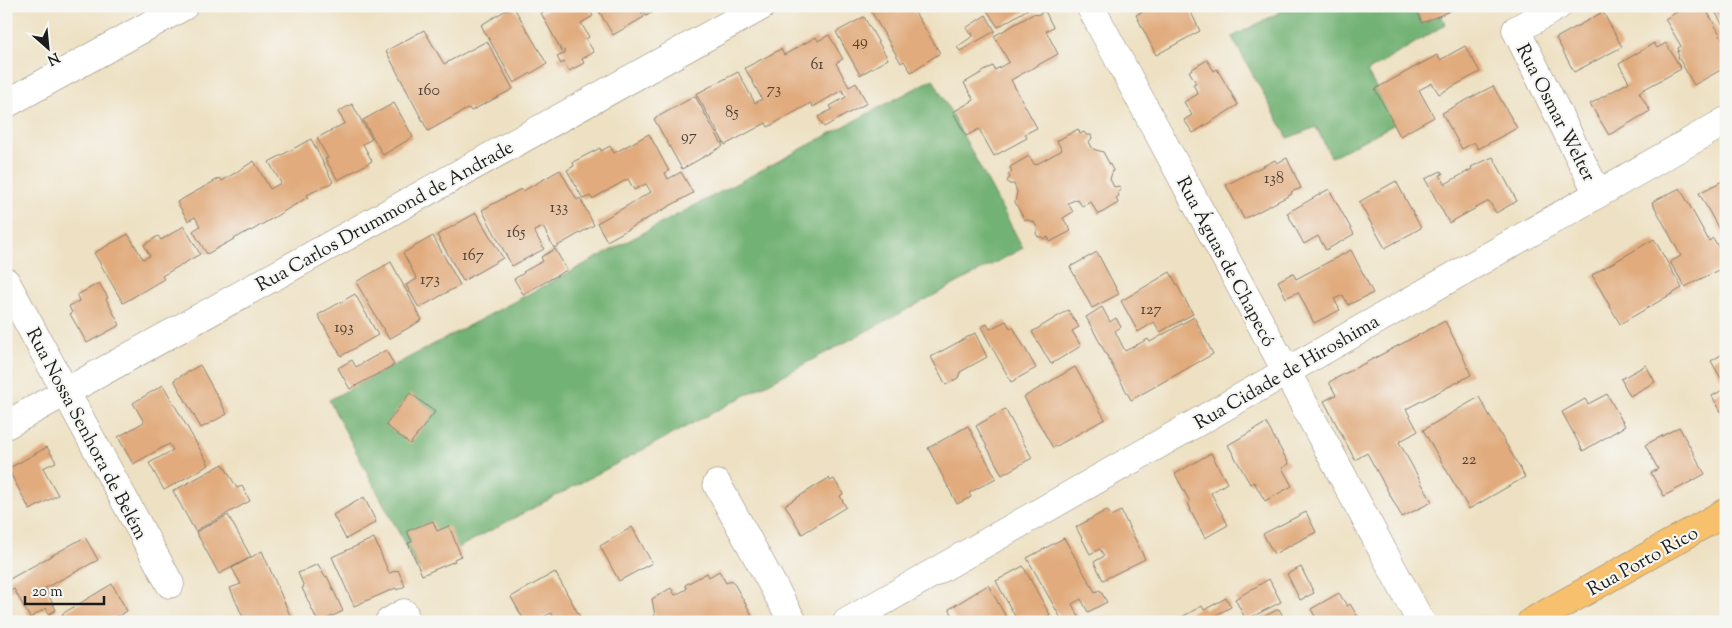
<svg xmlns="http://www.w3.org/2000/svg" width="1732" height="628" viewBox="0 0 1732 628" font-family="'Sorts Mill Goudy',serif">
  <rect width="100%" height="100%" fill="#f6f6f2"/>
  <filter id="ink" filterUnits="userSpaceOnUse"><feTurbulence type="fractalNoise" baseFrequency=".02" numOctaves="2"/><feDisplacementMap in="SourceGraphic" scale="10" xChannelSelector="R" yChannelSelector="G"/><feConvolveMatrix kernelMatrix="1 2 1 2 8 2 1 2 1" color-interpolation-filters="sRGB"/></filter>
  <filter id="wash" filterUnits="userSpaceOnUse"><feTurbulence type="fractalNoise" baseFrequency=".0096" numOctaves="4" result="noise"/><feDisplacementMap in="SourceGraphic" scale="20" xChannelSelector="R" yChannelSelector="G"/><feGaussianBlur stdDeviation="1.12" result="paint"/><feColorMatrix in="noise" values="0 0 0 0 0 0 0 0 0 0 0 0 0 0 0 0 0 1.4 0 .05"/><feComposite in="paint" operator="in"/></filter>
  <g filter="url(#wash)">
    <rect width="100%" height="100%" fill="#eee1c3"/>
    <path fill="#73b274" stroke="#486748" d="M1292,6H1436L1446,24L1367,72L1397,123L1331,157L1316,127L1288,138L1232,37Z
      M933,79L1023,248L418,569L329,400Z"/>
    <g id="blocks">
      <path fill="#e1ab7d" d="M513,6L547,64L514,83L481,25Z
        M553,6H587L593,16L581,23L589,37L586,39L594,52L582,59L584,63L569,71L564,62L561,64L557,57L565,53L564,50L562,52L541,13Z
        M596,6H638L644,17L613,35Z
        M641,6H663L646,16Z
        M868,6H911L940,53L911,72L904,61L901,63Z
        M984,6H1033L998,27Z
        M1153,6H1188L1200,31L1156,55L1136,15Z
        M1415,6H1449L1450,11L1422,23Z
        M1687,6H1704L1726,45V67L1694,85L1678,57L1679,56L1677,52L1679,51L1678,48L1681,46L1665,19Z
        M1712,6H1726V31Z
        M1045,11L1053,27L1046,31L1058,54L1011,80L1037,128L1025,134L1027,138L994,156L979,129L966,136L953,112L974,100L964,83L993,66L995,70L1009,62L994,36L1035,13L1037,15Z
        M1603,12L1622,47L1574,72L1556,38Z
        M986,15L995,31L960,51L957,47L973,36L972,33L970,34L966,28Z
        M864,17L888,59L860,75L836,32Z
        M424,30L444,64L487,41L513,89L471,111L469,108L428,131L386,51Z
        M829,35L843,59L836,63L849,87L856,83L867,103L824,127L818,117L832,109L830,106L846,97L842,90L813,107L811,103L768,127L766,123L725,145L696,94L738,72L755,103L762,99L745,68L781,49L784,55L816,37L818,41Z
        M1654,43L1657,48L1666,43L1681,69L1639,92L1650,111L1609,135L1590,104L1629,82L1619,64Z
        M1465,46L1480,72L1439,94L1432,83L1419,90L1434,117L1400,136L1375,89L1437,55L1440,60Z
        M1207,60L1214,71L1217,69L1238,105L1193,133L1184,120L1192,115L1184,102L1198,94L1193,84L1196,83L1189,71Z
        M1493,86L1517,128L1478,149L1474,142L1462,149L1442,113Z
        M695,96L723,146L682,169L654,119Z
        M394,103L413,137L383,155L363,120Z
        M352,104L372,139L363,144L372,161L338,180L325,159L328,158L317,138L345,123L338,112Z
        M1078,129L1080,134L1084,132L1086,135H1091L1092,138L1089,142L1093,149L1103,152L1113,170L1110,179L1114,187L1119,186L1121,190L1118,193L1119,196L1116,198L1118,203L1098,215L1091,202L1082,206L1077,199L1068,203L1073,212L1063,218L1071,231L1050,242L1048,237L1044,239L1042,237H1038L1036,233L1038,229L1034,222L1024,219L1015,202L1017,192L1014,184H1009L1007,181L1010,177L1008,174L1012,172L1010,167L1029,156L1035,165L1062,150L1057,141Z
        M649,134L669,171L665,173L668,179L681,172L693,193L607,241L597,223L651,192L646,184L634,190L628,179L592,199L590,196L583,199L567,170L574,166L573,162L600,148L601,151L610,146L614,153Z
        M311,139L333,182L307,195L308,197L251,231L250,230L207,254L193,231L200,226L195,217L188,221L177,202L220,178L222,181L254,161L270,189L281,183L269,162Z
        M1493,157L1517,201L1496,213L1489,201L1449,223L1425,179L1441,171L1443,174L1440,175L1445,184L1472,169L1471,167Z
        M1287,158L1301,188L1291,192L1292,194L1244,219L1226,185L1275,160L1277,163Z
        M560,170L577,200L580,198L594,225L554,248L543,227L534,231L544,249L512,266L482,210L521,189L523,191Z
        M1726,179V242L1699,193Z
        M1396,181L1421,228L1385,248L1359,202Z
        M1680,188L1709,241L1713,238L1726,260V266L1685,287L1670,262L1681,256L1652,202Z
        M1329,189L1354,234L1326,250L1318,236L1304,244L1287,213Z
        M476,213L503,258L463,281L437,235Z
        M184,226L200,254L162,276L164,279L123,303L94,253L128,234L143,259L150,256L144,245L158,236L161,240Z
        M433,236L460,285L419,308L406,285L417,279L403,253Z
        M1654,239L1682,288L1620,324L1592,275Z
        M555,249L567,270L523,294L514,279L524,273L523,272L543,261L541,257Z
        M1351,250L1373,293L1348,305L1343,295L1334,299L1340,310L1314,323L1298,292L1286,298L1278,281L1293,273L1296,279Z
        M1097,252L1119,294L1092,308L1070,267Z
        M391,262L422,320L389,339L356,282Z
        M1170,272L1193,314L1160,332L1154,322L1138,332L1121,301Z
        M99,283L108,298L106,299L120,325L87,343L70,314L72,313L69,306L79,301L77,295Z
        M355,294L378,335L341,356L318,315Z
        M1102,307L1110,322L1116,318L1121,327L1115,331L1125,351L1148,339L1150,342L1194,317L1213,354L1131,400L1086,317Z
        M1068,310L1079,327L1072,331L1081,346L1051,364L1032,332Z
        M1006,321L1010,328L1013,327L1036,368L1011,382L981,327L987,324L990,329Z
        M1445,321L1461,352L1471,375L1406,409L1418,431L1399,442L1432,502L1402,517L1367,453L1355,460L1324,401L1336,395L1329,382Z
        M975,333L987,357L960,372L958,378L946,385L931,357Z
        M386,350L394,365L350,389L338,368L352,360L356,367Z
        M1726,352V387L1711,361Z
        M200,365L227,414L201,428L174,380Z
        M1646,365L1655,382L1630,396L1621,379Z
        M1075,367L1105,419L1053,448L1024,397Z
        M163,385L209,465L164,490L149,463L173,450L169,444L133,464L118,437L144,422L133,403Z
        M1726,388V420L1712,396Z
        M410,393L435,412L410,444L386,425Z
        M1607,394L1625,426L1583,451L1562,412L1585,399L1588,404Z
        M1479,397L1525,477L1469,509L1423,430Z
        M1005,409L1032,458L1002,475L976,426Z
        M1266,423L1289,464L1282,468L1292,486L1265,501L1254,482L1250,484L1228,445Z
        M968,426L996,478L969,493L971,497L957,504L928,448Z
        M1679,427L1705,474L1664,496L1651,473L1658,469L1645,445Z
        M47,447L56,462L43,468L58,495L30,510L8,469Z
        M1211,453L1227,483L1211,493L1228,525L1205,538L1190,510H1191L1188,503L1190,502L1175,474Z
        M223,464L237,488L242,486L250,501L195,531L173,491Z
        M829,478L830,481L834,479L843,494L840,496L846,507L802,534L785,505Z
        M364,497L376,522L346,539L333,515Z
        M1107,510L1111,516L1121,511L1145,559L1103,580L1094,562L1104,556L1100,549L1090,554L1076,527Z
        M1306,512L1316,532L1274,554L1263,534Z
        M228,515L251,557L219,574L196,532Z
        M433,521L437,531L449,526L461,556L454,559L455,561L422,575L408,543L412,542L407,531Z
        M632,527L652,563L619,581L600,546Z
        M85,537L98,560L45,588L56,610L49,614L46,608L30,618L14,589L6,594V576L8,580Z
        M374,538L389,573L398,570L405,586L397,590L396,588L354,606L332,557Z
        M1064,538L1095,592L1100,590L1107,602L1088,612L1081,599L1072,604L1081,621L1079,622H1063L1027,558Z
        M262,551L293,622H245L230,588L241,584L232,568Z
        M318,564L325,577L327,576L343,611L321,622H318L302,588L304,587L298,573Z
        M1023,566L1050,615L1037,622H1018L996,581Z
        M1301,567L1314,593L1300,600L1287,574Z
        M719,571L726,583L732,580L752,615L740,622H656L652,599L671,588L675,595L687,589L685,585L707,573L709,577Z
        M555,572L583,622H556L551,613L535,622H525L511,597Z
        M1269,579L1281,602L1246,620L1235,599Z
        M112,584L127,611L107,622H66L62,614Z
        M988,585L1009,622H957L949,609Z
        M1339,593L1347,606L1350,604L1361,622H1318L1311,609Z
        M1226,598L1231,607L1203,622H1180L1178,619L1202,606L1204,610Z
        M1279,609L1286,622H1253Z"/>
    </g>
  </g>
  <g filter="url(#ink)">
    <use href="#blocks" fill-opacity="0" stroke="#857e70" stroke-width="1"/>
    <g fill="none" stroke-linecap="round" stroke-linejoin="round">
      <g stroke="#857e70" stroke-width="29">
        <path id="minor" d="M1090,6L1421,622
          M1558,6L1516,30L1598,194
          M6,104L184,6
          M6,282L170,584
          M6,425L762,6
          M717,484L793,622
          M389,622L404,613
          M847,622L1726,121"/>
      </g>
      <g stroke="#857e70" stroke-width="29">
        <path id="major" d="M1531,622L1726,512"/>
      </g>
      <use href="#minor" stroke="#fff" stroke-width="28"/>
      <use href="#major" stroke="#f7c06c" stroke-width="28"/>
    </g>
  </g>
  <g text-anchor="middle" stroke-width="4.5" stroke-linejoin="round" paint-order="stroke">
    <g font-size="16" fill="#4d4034">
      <text x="860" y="46">49</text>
      <text x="817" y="69">61</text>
      <text x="774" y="94">73</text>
      <text x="429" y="95">160</text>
      <text x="732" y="117">85</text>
      <text x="689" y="141">97</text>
      <text x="1274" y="183">138</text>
      <text x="559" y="212">133</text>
      <text x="516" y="237">165</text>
      <text x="473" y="260">167</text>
      <text x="430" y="284">173</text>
      <text x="1151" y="314">127</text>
      <text x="344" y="332">193</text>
      <text x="1469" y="464">22</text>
    </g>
    <g font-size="19" fill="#1c1c1c" stroke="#f6f6f2">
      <text transform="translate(1557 112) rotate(63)" y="7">Rua Osmar Welter</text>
      <text transform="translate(384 215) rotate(-29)" y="7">Rua Carlos Drummond de Andrade</text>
      <text transform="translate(1227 261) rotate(62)" y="7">Rua Águas de Chapecó</text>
      <text transform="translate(1286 371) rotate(-30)" y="7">Rua Cidade de Hiroshima</text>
      <text transform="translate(88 433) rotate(62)" y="7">Rua Nossa Senhora de Belém</text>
      <text transform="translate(1642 560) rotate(-29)" y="7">Rua Porto Rico</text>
    </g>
  </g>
  <rect width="1732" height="628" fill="none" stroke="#f6f6f2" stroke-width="25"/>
  <g transform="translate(48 48) rotate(153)" stroke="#f6f6f2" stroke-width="4" paint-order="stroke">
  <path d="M0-4L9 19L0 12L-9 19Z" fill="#1c1c1c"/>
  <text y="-8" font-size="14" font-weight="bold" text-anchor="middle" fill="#1c1c1c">N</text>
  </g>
  <path d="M25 596v8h79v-8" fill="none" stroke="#1c1c1c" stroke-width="2.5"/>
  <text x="32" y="596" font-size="15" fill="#1c1c1c" stroke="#f6f6f2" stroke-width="4" paint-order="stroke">20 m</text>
</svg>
